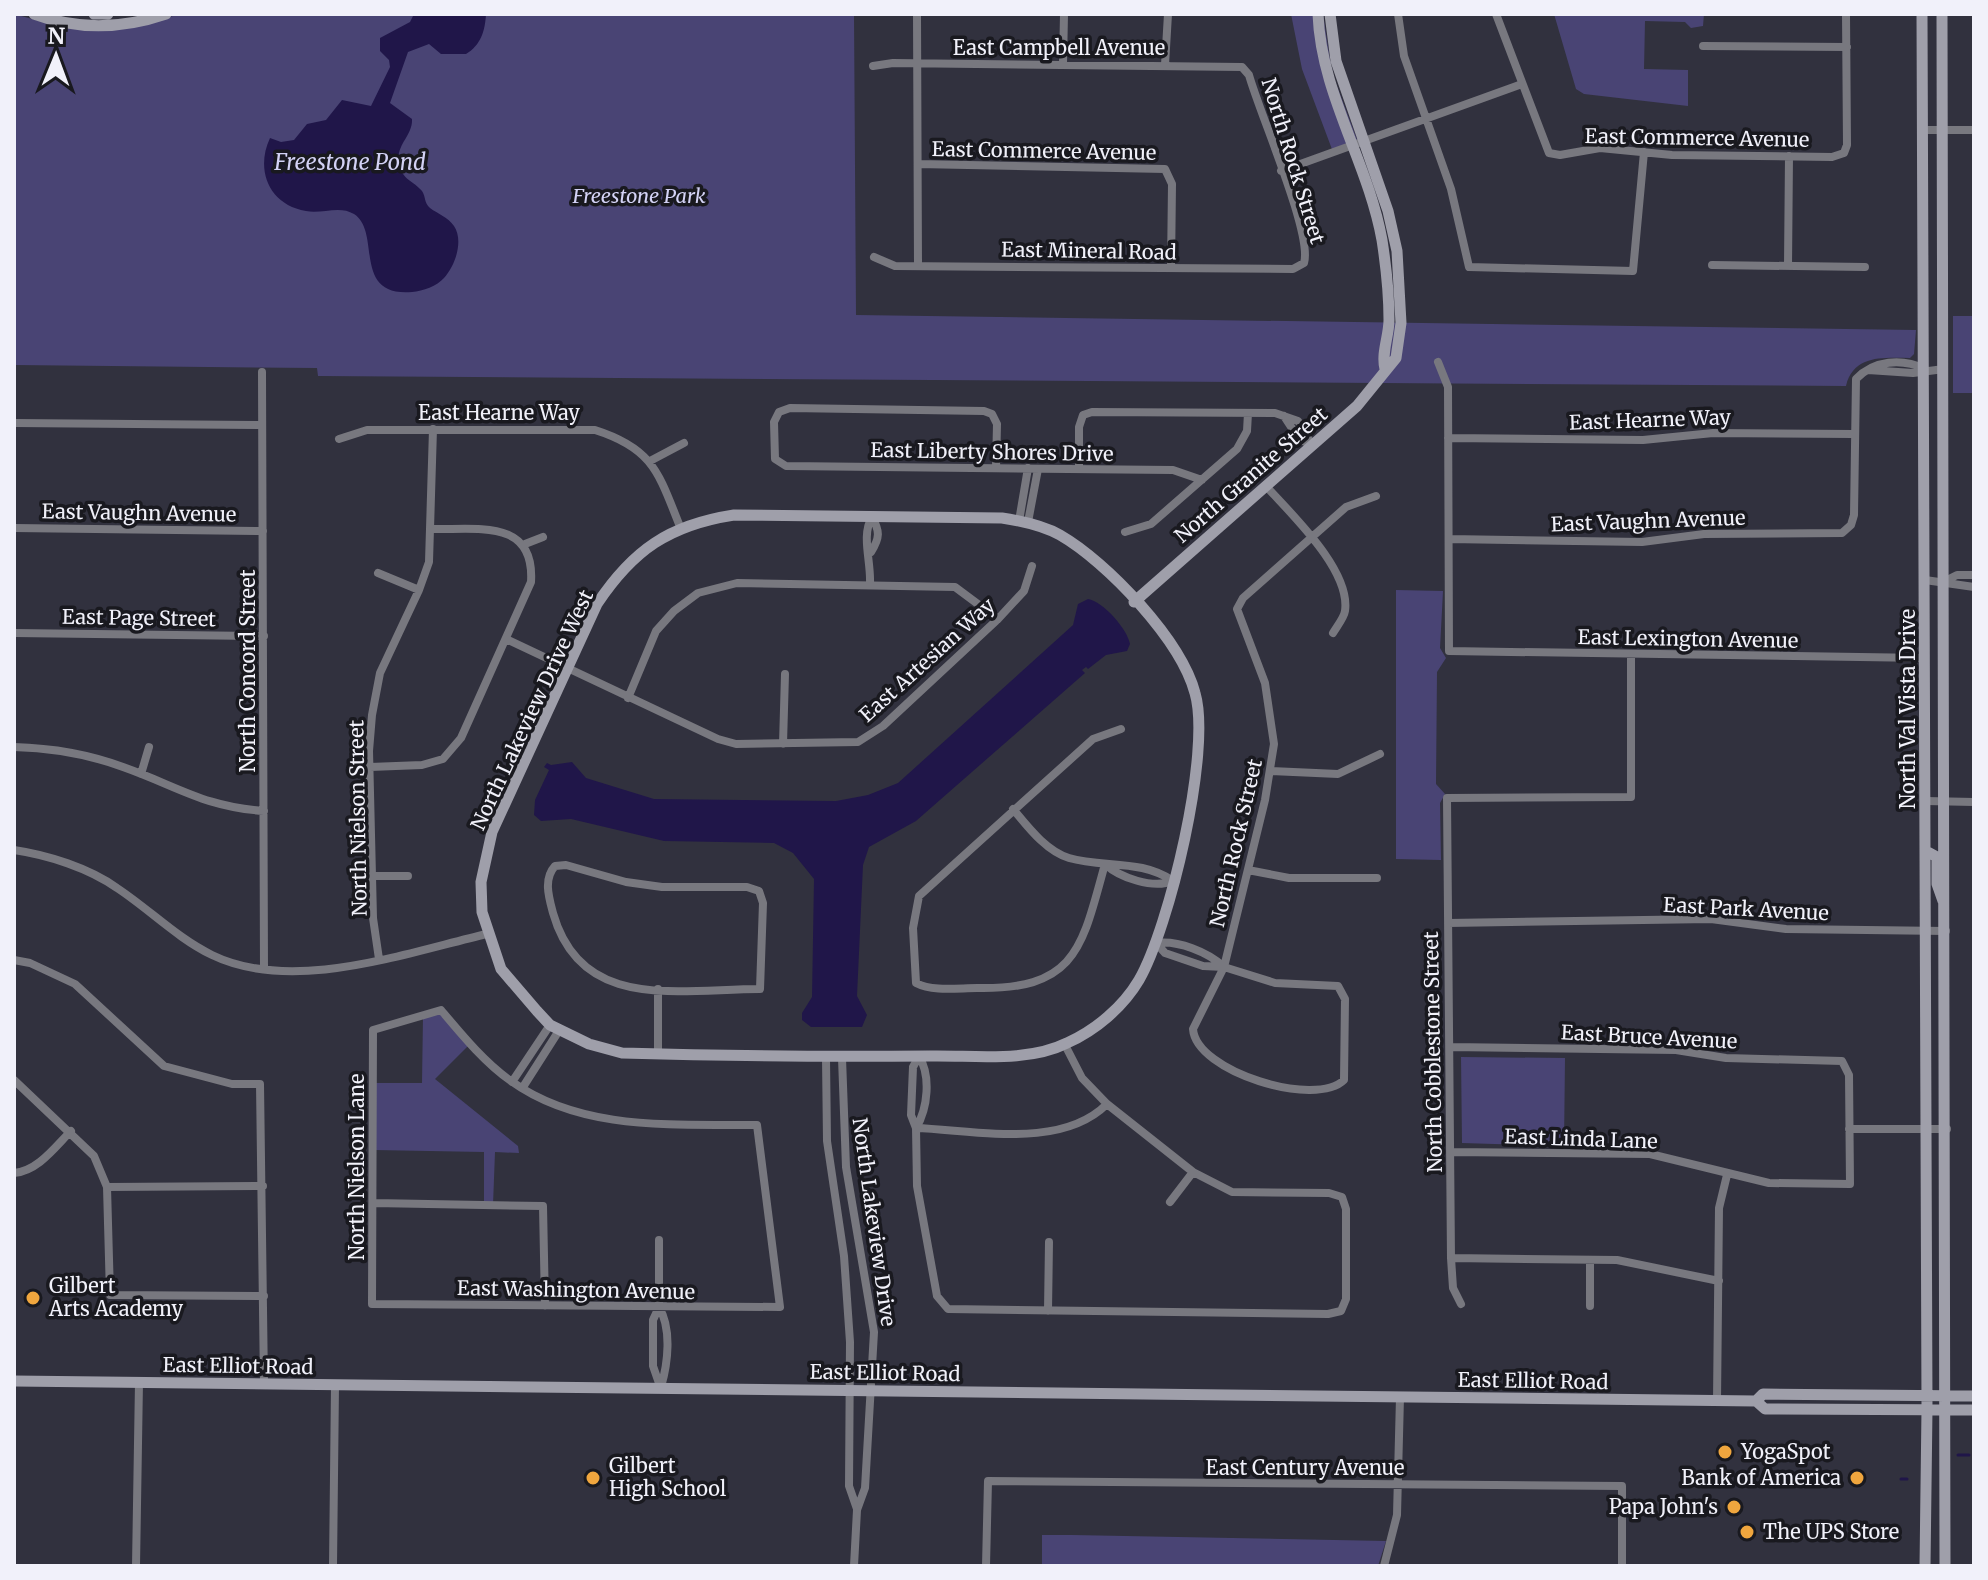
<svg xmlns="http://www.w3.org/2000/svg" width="1988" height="1580" viewBox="0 0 1988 1580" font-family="Merriweather,serif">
  <rect width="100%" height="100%" fill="#31313e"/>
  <path fill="#494474" d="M14,14L54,25L153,23L178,14H854L856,315L1916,330L1914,354L1910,358C1884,358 1854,354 1846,386L318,376L317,368L14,365Z
    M1291,14H1323L1332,73L1358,142L1333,152L1302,69Z
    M1554,14H1704L1703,26L1691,28L1685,22L1645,21L1644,69L1688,70V106L1584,94L1576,89Z
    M1953,316H1974V393H1953Z
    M1396,590L1443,591L1440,648L1446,658L1437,672L1436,784L1445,794L1440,803L1441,860L1396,859Z
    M441,1010L471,1043L435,1079L518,1146L519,1153L495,1152L493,1205H484V1152L374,1150L373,1083H422L423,1016Z
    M1461,1057L1565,1058L1564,1146L1462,1143Z
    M1042,1535H1072L1386,1541L1378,1566H1042Z"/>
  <path fill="#201649" d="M414,14H486C485,31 481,45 466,54H441L429,44L408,52L390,103L412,119C413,136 395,145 399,164C402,180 414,181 422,191C426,197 424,203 430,208C438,214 448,217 454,226C464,241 455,266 444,278C437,286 423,291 412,292C351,297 382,232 354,214C340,205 322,214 306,211C269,205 255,170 270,138L281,142L294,140L307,124L326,120L342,100L371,106L390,67L389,60L380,51V38L410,22Z
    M1088,599C1103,601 1128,630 1130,644L1127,651L1106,655L1088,669L1086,667L1082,670L1085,673L916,821L869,847L863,865L857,996L867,1015L862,1027H811L802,1020V1013L812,997L814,879L793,853L774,843L664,841L571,819L541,821L534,815L535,800L549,770L544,767L547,763L551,765L572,762L586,778L654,799L836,801L868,795L898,783L1073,625L1078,604Z"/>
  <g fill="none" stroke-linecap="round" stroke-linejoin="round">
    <path stroke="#201649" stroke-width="3" d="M1958,1455H1969
      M1901,1479H1907"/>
    <path stroke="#78787f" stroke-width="8" d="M917,14L918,266
      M1398,14L1404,56L1451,189L1469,267L1633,271L1644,152
      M1496,14L1549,153L1560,155L1600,148L1672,155L1832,157L1844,153L1847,145L1846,14
      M1703,46L1847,47
      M1063,64L1064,14
      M1165,65L1168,14
      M873,66L893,63L1242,67L1249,75C1259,112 1313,234 1304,263L1293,269L895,266L874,257
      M1923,130H1974
      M918,164L1165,169L1172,184L1171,268
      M1281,171L1522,84
      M1712,265L1865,267
      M1788,266L1789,156
      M1438,362L1448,387L1449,651L1925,658
      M1868,370L1913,373L1944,369
      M262,372L264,969
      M1284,416L1299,439L1312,445
      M14,423L262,425
      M1448,438L1643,440L1713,433L1853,434
      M339,439L367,430H595C655,449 659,475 681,529
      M650,461L684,443
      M996,468L997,424L992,414L984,411L790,408L779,412L774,422L775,459L786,466L1173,470L1202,480
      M1079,469V427L1083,415L1092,412L1275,413L1298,421L1312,445
      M1266,486C1291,514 1351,570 1345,611C1344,618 1337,626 1333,633
      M1019,521L1028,468
      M1028,522L1038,469
      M14,528L263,531
      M1125,532L1151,524L1237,449L1247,431L1248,413
      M1449,539L1642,542L1704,534L1842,533L1851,525L1854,515L1856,379C1874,360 1902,358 1925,369
      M525,544L543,537
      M871,552C880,538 880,531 872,517
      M378,573L419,590
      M1925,580L1974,587
      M1945,581L1957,575H1974
      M870,583C871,561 861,535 872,517
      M14,633L264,636
      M506,639L718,739L736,744L858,742L883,726L998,619L1024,591L1032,566
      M628,698L656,631L674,611L698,593L737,583L955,587L998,619
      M783,744L785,674
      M14,747C51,748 88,754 123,767C177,786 204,807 264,811
      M370,767L422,765L443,759L461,738L531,582C535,518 477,530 431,529
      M1271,771L1338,774L1380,754
      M141,774L149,747
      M1926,801L1974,802
      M1013,809C1028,827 1046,851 1069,858C1103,868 1142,859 1173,881
      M14,850C48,855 89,868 117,888C149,909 177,938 212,955C292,994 405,953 487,934
      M1105,864C1082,947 1077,990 977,988C958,988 933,992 916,983L913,928L919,896L1093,739L1121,729
      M1105,864C1120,878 1153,889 1173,881
      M566,865L626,882L662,887H747L759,891L763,903L760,989C678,989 581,1012 553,913C549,898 543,879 555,866Z
      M1248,870L1289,878H1377
      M373,876H408
      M1448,923L1711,919L1786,929L1946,931
      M1156,943L1165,953L1203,966L1224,967L1275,983L1338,986L1345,999L1344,1080C1316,1108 1196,1072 1193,1029L1224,967L1265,800L1274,744L1265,683L1237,609L1243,598L1346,507L1376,496
      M1156,943C1178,940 1208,952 1224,967
      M379,959L373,918L369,751L372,715L380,673L419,590L429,562L433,429
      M14,960L30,963L75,984L164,1066L232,1084H260L264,1384
      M441,1010C462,1035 485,1063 511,1081C582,1132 675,1124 757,1125L780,1307L372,1304L373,1030Z
      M1450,1047L1676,1050L1726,1058L1842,1061L1849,1075L1850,1184L1769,1183L1650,1154L1451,1152
      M658,1054V989
      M826,1058L827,1141L844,1256L850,1342L849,1486L857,1509
      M842,1058L846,1167L874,1332L865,1488L857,1510L854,1566
      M14,1080L94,1156L107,1187L110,1295L264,1296
      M512,1082L550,1025
      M523,1087L560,1029
      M916,1128C928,1108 931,1076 919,1056L913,1067L911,1115L916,1128L917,1186L937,1296L948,1309L1328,1314L1341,1311L1346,1299V1209L1342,1197L1329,1193L1232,1192L1193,1172L1107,1104L1082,1078L1065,1045
      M916,1128C975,1130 1061,1150 1107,1104
      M1849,1129H1947
      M14,1173C38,1171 55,1147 71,1131
      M107,1187L263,1186
      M1170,1202L1193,1172
      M374,1203L543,1206L545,1306
      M659,1240V1307L653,1320V1366L661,1389
      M1451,1258L1617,1260L1719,1281
      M1590,1260V1306
      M1461,1304L1453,1288L1451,1258L1447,798L1631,797V655
      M659,1307C672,1329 668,1363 661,1387
      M1048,1311L1049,1242
      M1717,1401L1719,1208L1727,1175
      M136,1566L139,1382
      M333,1566L335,1385
      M986,1566L988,1481L1622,1486V1566
      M1384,1566L1397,1515L1400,1397"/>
    <path stroke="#9f9faa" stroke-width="11" d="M34,14C77,30 122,29 166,14
      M94,14H108
      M1318,14C1321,94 1368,162 1382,240C1386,266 1389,293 1389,320C1389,336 1381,353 1385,369
      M1922,14L1927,1409L1925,1566
      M1942,14L1945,1566
      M734,515L1002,518C1022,521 1042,525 1060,535C1107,562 1181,640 1195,693C1212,751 1169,928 1139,980C1123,1007 1096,1030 1067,1043C1027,1063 973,1055 930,1056C827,1057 725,1056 622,1053L589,1044L550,1025L537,1011L501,969L482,912L481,882L492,832L597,604C633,550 669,525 734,515Z
      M1134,602L1357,406L1396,358L1401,323L1397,251L1388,211L1336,61L1330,14
      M1926,851L1937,857V884L1943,901
      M14,1381L1756,1401L1765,1409L1974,1410
      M1756,1401L1763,1394L1974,1396"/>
  </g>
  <g fill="#f0a63e" stroke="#19191f" stroke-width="3">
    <circle cx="33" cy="1298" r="8"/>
    <circle cx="1725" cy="1452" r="8"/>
    <circle cx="593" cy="1478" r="8"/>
    <circle cx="1857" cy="1478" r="8"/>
    <circle cx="1734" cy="1507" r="8"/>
    <circle cx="1747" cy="1532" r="8"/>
  </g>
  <g text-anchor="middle" stroke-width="7" stroke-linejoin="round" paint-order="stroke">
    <g font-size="20" fill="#f1f1fa" stroke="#19191f">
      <text x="1059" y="55">East Campbell Avenue</text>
      <text transform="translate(1697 138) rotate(1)" y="7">East Commerce Avenue</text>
      <text transform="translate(1044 151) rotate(1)" y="7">East Commerce Avenue</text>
      <text transform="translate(1293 161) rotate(73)" y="7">North Rock Street</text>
      <text transform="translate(1089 251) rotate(1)" y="7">East Mineral Road</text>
      <text x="499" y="420">East Hearne Way</text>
      <text transform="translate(1650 420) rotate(-2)" y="7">East Hearne Way</text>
      <text transform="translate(992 452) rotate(1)" y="7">East Liberty Shores Drive</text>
      <text transform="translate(1251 475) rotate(-41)" y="7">North Granite Street</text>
      <text transform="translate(139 513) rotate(1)" y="7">East Vaughn Avenue</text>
      <text transform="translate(1648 521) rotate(-2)" y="7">East Vaughn Avenue</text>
      <text transform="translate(139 618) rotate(1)" y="7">East Page Street</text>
      <text transform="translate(1688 639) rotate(1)" y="7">East Lexington Avenue</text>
      <text transform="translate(927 660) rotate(-42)" y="7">East Artesian Way</text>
      <text transform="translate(248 671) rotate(-90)" y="7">North Concord Street</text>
      <text transform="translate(1908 709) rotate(-90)" y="7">North Val Vista Drive</text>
      <text transform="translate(532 710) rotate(-65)" y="7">North Lakeview Drive West</text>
      <text transform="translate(358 818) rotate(-91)" y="7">North Nielson Street</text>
      <text transform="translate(1236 843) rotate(-77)" y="7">North Rock Street</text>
      <text transform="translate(1746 909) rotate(3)" y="7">East Park Avenue</text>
      <text transform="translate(1649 1037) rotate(3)" y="7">East Bruce Avenue</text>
      <text transform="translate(1433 1052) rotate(-91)" y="7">North Cobblestone Street</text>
      <text transform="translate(1581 1139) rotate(2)" y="7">East Linda Lane</text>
      <text transform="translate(357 1167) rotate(-90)" y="7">North Nielson Lane</text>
      <text transform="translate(874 1222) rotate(82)" y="7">North Lakeview Drive</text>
      <text transform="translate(576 1290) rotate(1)" y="7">East Washington Avenue</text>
      <text transform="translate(238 1366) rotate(1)" y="7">East Elliot Road</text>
      <text transform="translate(885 1373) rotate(1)" y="7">East Elliot Road</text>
      <text transform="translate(1533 1381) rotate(1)" y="7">East Elliot Road</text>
      <text x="1305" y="1475">East Century Avenue</text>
    </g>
    <g font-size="20" font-style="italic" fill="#d4d3f6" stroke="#19191f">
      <text x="639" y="203">Freestone Park</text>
    </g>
    <g font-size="20" fill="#f1f1fa" stroke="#19191f" text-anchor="start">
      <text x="49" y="1293">Gilbert<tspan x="49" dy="23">Arts Academy</tspan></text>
      <text x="1741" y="1459">YogaSpot</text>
      <text x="609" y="1473">Gilbert<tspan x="609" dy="23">High School</tspan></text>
      <text x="1841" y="1485" text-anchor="end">Bank of America</text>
      <text x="1718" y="1514" text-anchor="end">Papa John's</text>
      <text x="1763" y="1539">The UPS Store</text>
    </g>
    <g font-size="22" font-style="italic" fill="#d3d2f5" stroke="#19191f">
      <text x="350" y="170">Freestone Pond</text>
    </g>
  </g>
  <rect width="1988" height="1580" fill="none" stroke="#f1f1fa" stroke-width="32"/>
  <g transform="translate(56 56) rotate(1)" stroke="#19191f" stroke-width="6" paint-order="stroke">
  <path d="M0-6L14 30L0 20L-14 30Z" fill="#f1f1fa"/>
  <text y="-12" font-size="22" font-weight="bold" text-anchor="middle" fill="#f1f1fa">N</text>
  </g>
</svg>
